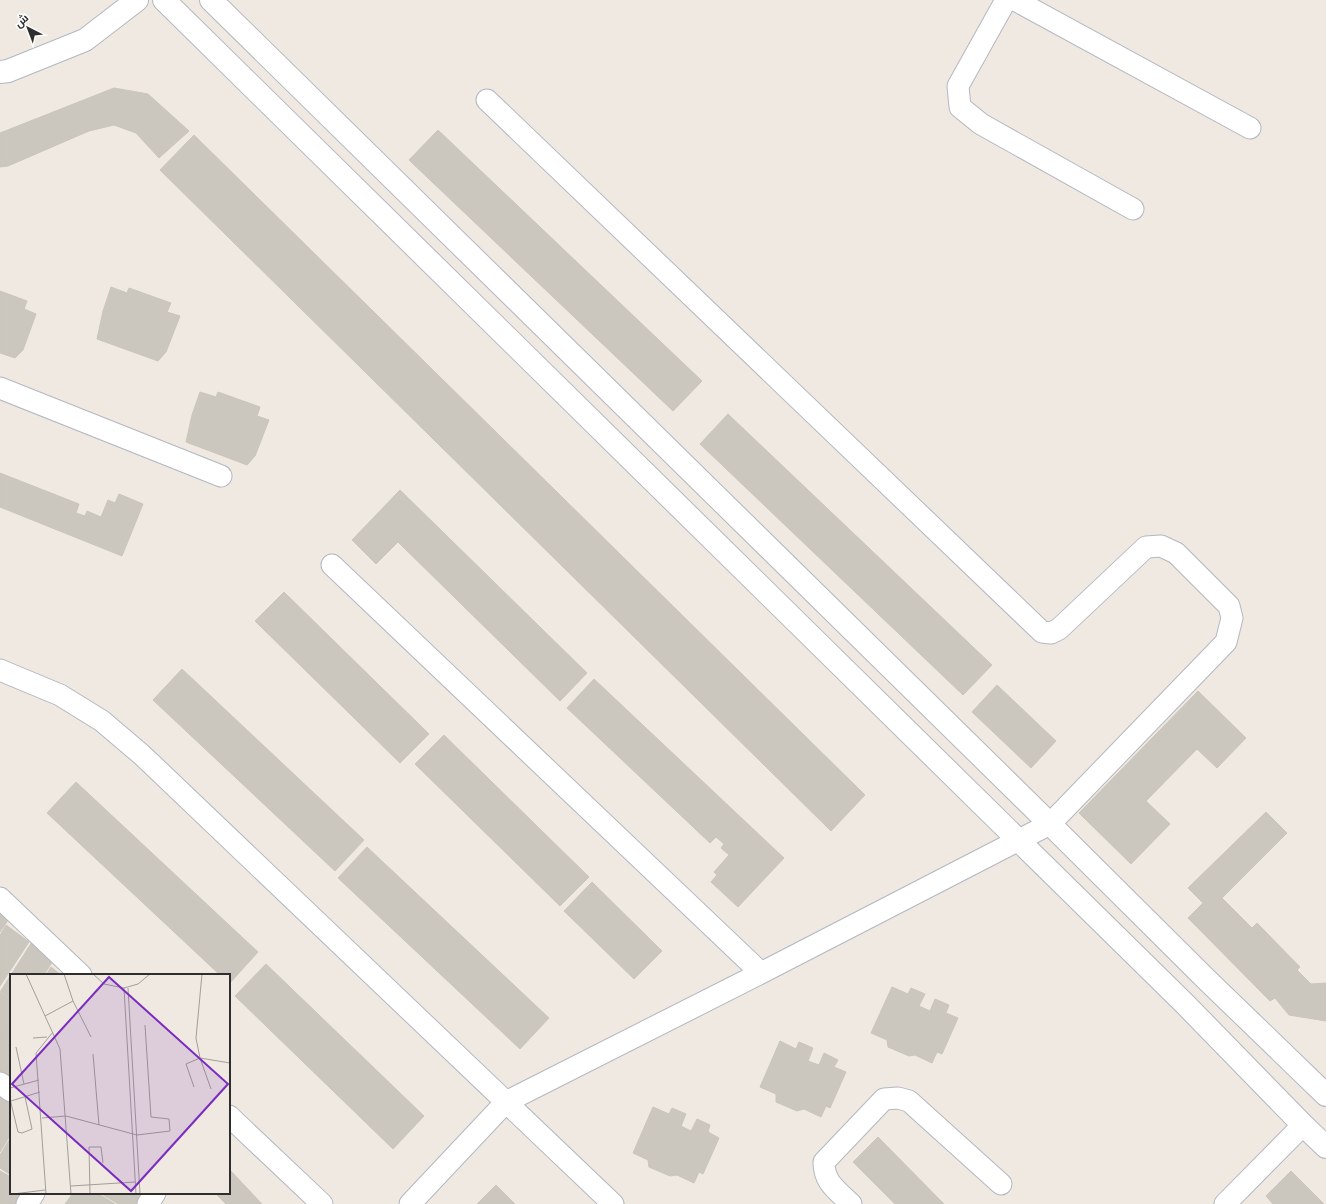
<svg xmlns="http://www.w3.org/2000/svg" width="1326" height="1204" viewBox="0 0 1326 1204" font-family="Roboto,Cairo,sans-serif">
  <rect width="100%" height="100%" fill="#efe9e1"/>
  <path fill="#cbc7bf" stroke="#cbc5ba" d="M114,88L148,94L189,131L159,158L136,133L114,125L89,131L8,166L0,167V133Z
    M438,130L702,381L673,411L409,160Z
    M194,135L865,795L831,831L160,170Z
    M111,287L127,293L129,288L171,303L167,312L180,316L166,352L158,361L97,339L103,311Z
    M0,291L27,301L24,309L36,314L23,350L15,358L0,353Z
    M200,392L216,397L218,392L260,407L257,416L269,420L255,456L247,465L186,442L192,415Z
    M728,414L992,665L963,695L700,444Z
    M0,473L79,504L76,513L85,516L87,511L101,517L108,500L115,503L119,494L143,504L122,556L0,507Z
    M400,490L587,673L560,701L398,542L376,564L352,540Z
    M284,592L429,734L400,763L255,621Z
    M182,669L364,840L335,871L153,700Z
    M594,679L784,858L738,907L711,882L717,875L714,872L729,855L721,848L724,844L716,837L710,843L567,708Z
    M997,685L1056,741L1031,768L972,712Z
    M1198,691L1246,738L1217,768L1197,749L1146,801L1170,824L1131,864L1079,813Z
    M444,735L589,877L560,906L415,764Z
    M76,782L258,952L229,984V975H220L47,813Z
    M1266,812L1287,833L1222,898L1252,928L1257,923L1300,967L1297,970L1311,984L1326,983V1021L1289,1015L1275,998L1270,1001L1188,918L1203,903L1188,888Z
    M367,847L549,1018L520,1049L338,878Z
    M592,882L662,951L634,979L564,911Z
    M0,909L10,917L0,932Z
    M6,925L29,942L0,986V935Z
    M32,942L54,959L44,975H11V999L0,992Z
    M266,964L424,1116L393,1149L235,996Z
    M51,967L61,975H46Z
    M892,987L908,994L911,988L925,994L919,1006L930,1011L935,999L949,1005L946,1013L958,1018L942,1054L937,1052L932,1063L915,1055L909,1056L888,1047L887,1040L871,1033Z
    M0,993L11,1000V1024L0,1041Z
    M11,1025V1076L10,1077L0,1071V1041Z
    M780,1041L796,1049L799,1042L813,1048L808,1061L819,1065L824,1053L838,1060L834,1067L846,1072L830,1108L826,1106L821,1117L804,1109L797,1111L776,1102V1094L760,1087Z
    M0,1095L11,1102V1134L0,1152Z
    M653,1107L669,1114L672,1108L686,1114L681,1126L691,1131L697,1119L710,1125L708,1132L719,1138L703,1174L699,1172L694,1183L677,1175L670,1176L649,1167L648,1160L633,1153Z
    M11,1137V1175L0,1168V1155Z
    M878,1137L944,1204H895L853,1162Z
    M229,1169L262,1204H226L215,1193H229Z
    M0,1171L11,1177V1193H28L21,1204H0Z
    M1291,1171L1324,1204H1273L1266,1196Z
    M496,1185L515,1204H477Z
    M73,1193H97L115,1204H65Z
    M100,1193H152L144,1204H118Z"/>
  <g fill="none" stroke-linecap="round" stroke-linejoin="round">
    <g stroke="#b4b7c1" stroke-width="23">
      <path id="minor" d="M1006,0L958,86L960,107L981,124L1133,209
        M1015,0L1250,128
        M0,388L221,476
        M332,565L761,973
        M0,670L60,695L102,721L142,755L613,1204
        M0,898L81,975
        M0,1083L11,1091
        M229,1116L322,1204
        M27,1204L34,1193
        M148,1204L155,1193
        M410,1204L506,1102L761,973L1050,824L1226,642L1232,618L1229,606L1176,553L1161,546L1146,547L1059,629L1051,633L1042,632L487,100
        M851,1204C837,1190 824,1183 824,1162L884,1099L898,1098L909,1101L1001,1184
        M1225,1204L1303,1125"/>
    </g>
    <g stroke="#b4b7c1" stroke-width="24">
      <path id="secondary" d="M164,0L1185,1004L1303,1125L1326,1147
        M211,0L1050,824L1207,980L1326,1095
        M0,72L8,71L85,40L137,0"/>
    </g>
    <use href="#minor" stroke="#fff" stroke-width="21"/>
    <use href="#secondary" stroke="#fff" stroke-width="22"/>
  </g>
  <g transform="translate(10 974)">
    <rect width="220" height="220" fill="#efe9e1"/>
    <path fill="none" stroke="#a29e99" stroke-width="1" d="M16,0L50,75L61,220M54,0L63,27L81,63M83,0L94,10L114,14L128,10L140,0M114,14L126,220M118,14L130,220M35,42L63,27M23,64L37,63M6,73L14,110M83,80L89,151M184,113L176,90L190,84L186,64L192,0M0,114L29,106M201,115L190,84L220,89M0,125L8,158L12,159L22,155L15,123M1,127L30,118M32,144L56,142L127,161L160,157L159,145L141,143L135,51M61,212L125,208M3,220L35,216M36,220L26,79L43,58M80,220L79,173H91L93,189"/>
    <path fill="#7b2cbf" fill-opacity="0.15" stroke="#7b2cbf" stroke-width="2" d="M99,3L218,110L121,217L2,110Z"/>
    <rect width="220" height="220" fill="none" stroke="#2e2e2e" stroke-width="2"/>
  </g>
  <g transform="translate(28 28) rotate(318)" stroke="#ffffff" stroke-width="3" paint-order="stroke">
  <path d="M0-3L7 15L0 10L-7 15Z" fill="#2e2e2e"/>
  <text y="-6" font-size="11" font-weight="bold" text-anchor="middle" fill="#2e2e2e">ش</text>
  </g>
</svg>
